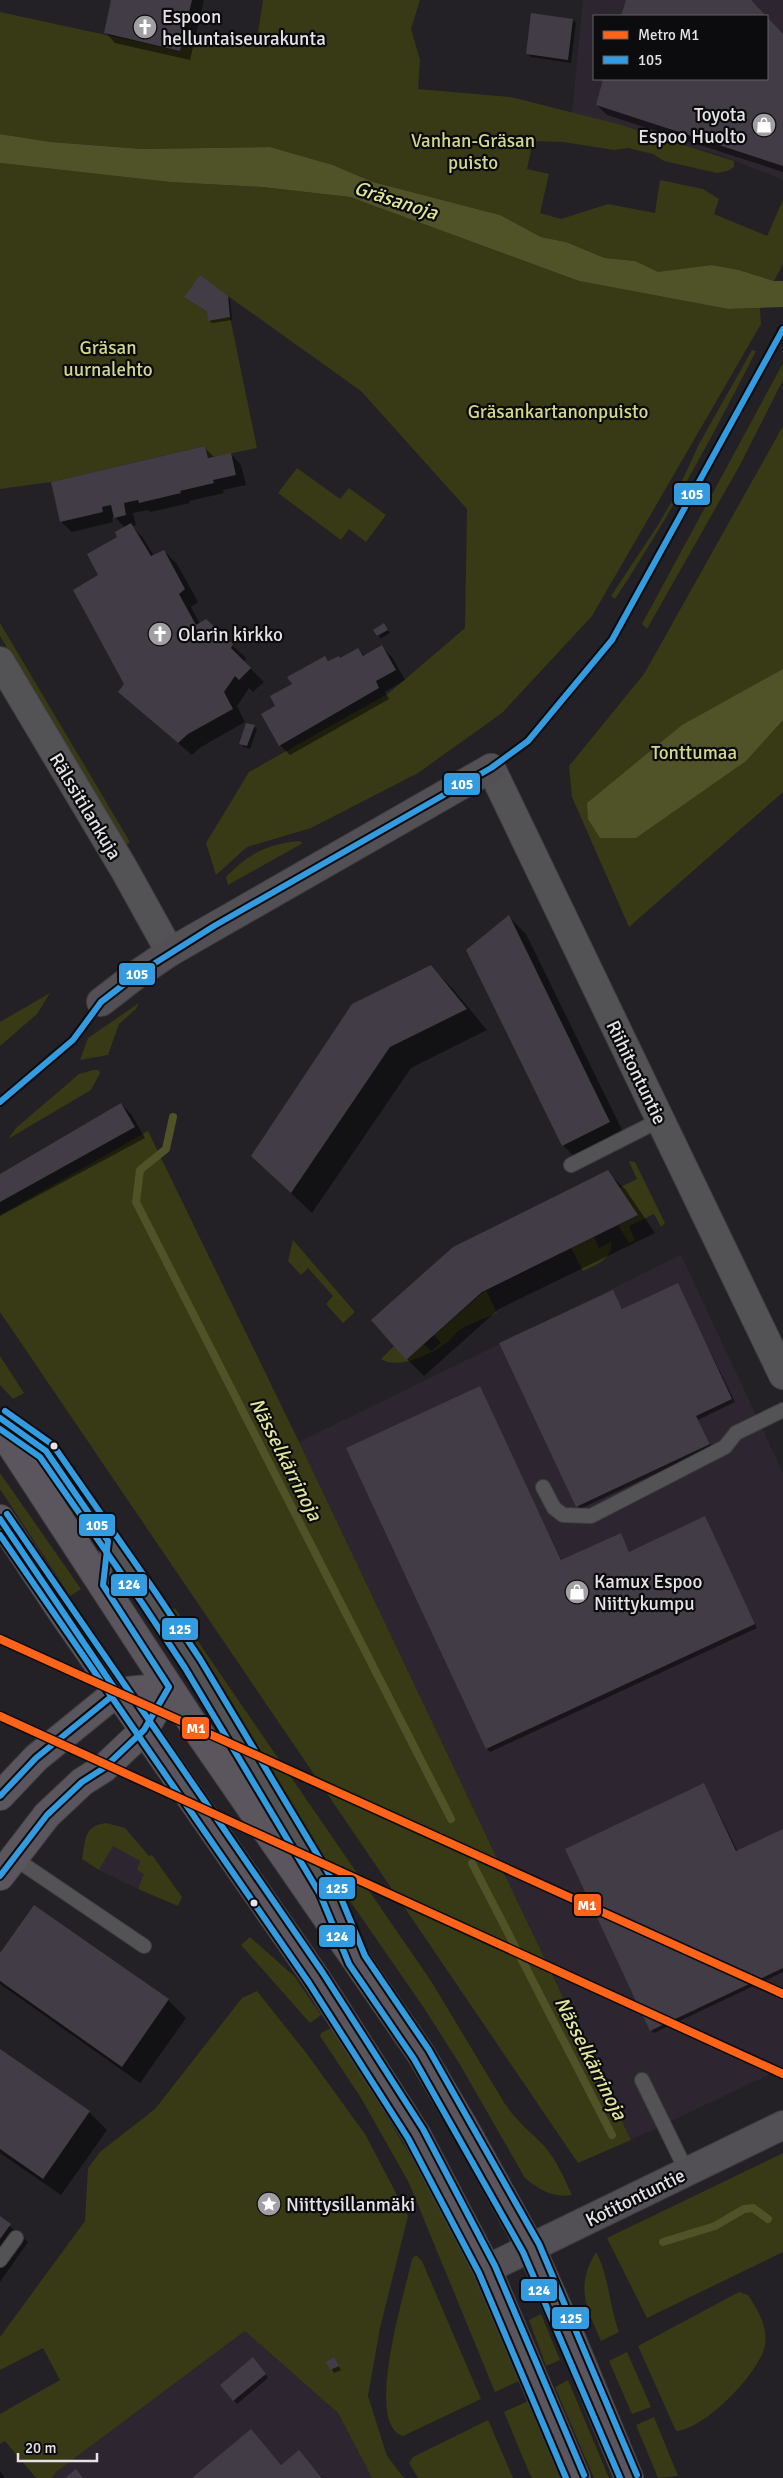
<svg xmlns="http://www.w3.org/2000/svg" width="783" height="2478" viewBox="0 0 783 2478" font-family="Signika,sans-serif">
  <rect width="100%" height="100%" fill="#232125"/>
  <path fill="#2d2630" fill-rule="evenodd" d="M583,0H783V180L723,156L572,113ZM594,16H767V79H594Z
    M681,1255L783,1473V2068L631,2140L299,1442Z
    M113,1845L140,1861L145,1874L138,1889L99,1870Z
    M245,2331L338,2413L372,2478H52L56,2472Z"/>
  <path fill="#383915" d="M263,0H420L411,29L420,60L418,89L511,97L618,124L734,161V167L727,171L717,173L664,161L653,154L628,148L614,150L563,142L533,141L527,169L549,174L540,213L561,219L608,204L655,213L660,180L703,189L719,199L714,214L767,236L783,200V264L774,281L739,270L712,265L658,273L635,261L605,258L566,242L541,237L500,215L373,182L333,165L270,147L142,149L51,142L0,134V12L180,51L184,34L256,46Z
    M0,163L170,182L262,187L350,197L579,281L728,309L760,308L761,324L592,616L502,713L418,773L311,828L247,847L216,875L206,843L249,772L389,693L465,628L467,509L361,391L228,296L230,317L257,448L208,458L205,446L51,482L0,489Z
    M752,350L756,351C713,436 668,519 615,599L611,596L658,525L675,496L699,444Z
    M783,363V380L740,465L647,629L642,624Z
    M783,426V792L629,927L572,797L569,766L644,674Z
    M297,468L340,499L349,488L386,515L366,542L349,529L341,540L278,493Z
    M0,623L130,842L125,846L0,636Z
    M299,841L303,843L228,885L226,877C248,854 267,844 299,841Z
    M50,993L37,1014L0,1046V1022Z
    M139,1003L136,1009L119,1024L108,1055L80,1060L88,1038Z
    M93,1070H99L100,1073L91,1090L8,1139L16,1128L79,1074Z
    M148,1131L299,1442L631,2140L578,2163L0,1312V1215Z
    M631,1161L635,1162L665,1223L661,1227L654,1214L629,1226L635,1240L629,1243L618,1225L638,1215L619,1188L637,1179L629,1162Z
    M594,1237L599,1248L611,1242C614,1259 595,1265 583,1271L571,1248Z
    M293,1240L355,1312L343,1323L326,1304L333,1296L308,1268L301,1275L288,1261Z
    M486,1290L497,1313C485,1319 466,1324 456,1333C452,1337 450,1341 445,1344C429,1355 398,1370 381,1359L394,1346L424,1344L431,1351L441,1343L434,1335Z
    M0,1356L24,1393L13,1399L0,1385Z
    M0,1473L81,1589L70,1596L0,1489Z
    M175,1608L431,1981L505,2104C517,2122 531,2132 545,2147C557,2161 564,2178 572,2195C553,2198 539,2190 525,2178L459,2063L424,2008L330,1872L226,1702L166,1613Z
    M106,1823L125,1828L149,1856L152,1855L182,1897L178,1906L138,1889L144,1874L137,1870L140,1861L113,1846L99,1870L82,1859C86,1840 83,1826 106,1823Z
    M250,1937L295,1977L321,2015L310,2023L241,1945Z
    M257,1991L307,2054L365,2134L408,2216L380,2328L368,2396L387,2456L404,2478H372L338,2413L245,2331L56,2472L52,2478H36L5,2441L0,2444V2414L60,2380L43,2348L0,2370V2337L85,2221L88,2168L100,2152L155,2109L242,1998Z
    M331,2028C381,2105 430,2185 471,2268C489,2305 503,2343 519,2381L495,2392L409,2183L361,2098L320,2036L321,2033Z
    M783,2153V2252L647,2318L607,2238Z
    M596,2252C609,2275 609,2306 619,2332L601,2341C586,2306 575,2287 596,2252Z
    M416,2255L422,2261L481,2399L403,2436C363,2424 406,2289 412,2259Z
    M739,2292L748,2295C758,2310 768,2327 765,2345C760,2373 704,2430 676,2431L638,2346Z
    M541,2314L560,2360L546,2366L529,2320Z
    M627,2352L651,2407L632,2414L609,2361Z
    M568,2380L604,2466L609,2478H594L555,2387Z
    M528,2401L560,2478H532L528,2470L504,2412Z
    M654,2417L678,2476L658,2478L636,2425Z
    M488,2420L513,2478H418L409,2463L413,2457Z"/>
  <path fill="#505227" d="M0,134L51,142L142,149L270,147L333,165L373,182L500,215L541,237L566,242L605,258L635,261L658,272L712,265L739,270L774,281H783V307L728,309L579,281L350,197L262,187L170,182L0,163Z
    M783,669V720L746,761L636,838H600L588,819L587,803L682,725Z"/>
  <path fill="#0007" d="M113,0H204L190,60L115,43L105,32Z
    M627,0H750L765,16H623Z
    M767,19L783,36V172L607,115L597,105L605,79H767Z
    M573,20L576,23L571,63L531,57L527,54Z
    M227,297L230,300L232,320L212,323L209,320L208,313L189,300Z
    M205,448L215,458L231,454L241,465L246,485L223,490L224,493L189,501L190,503L150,512L148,510L133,513L136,525L132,526L143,538L154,556L164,551L177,564L198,602L191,607L200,624L232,645L246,658L244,662L264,682L253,692L249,688L237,706L245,722L201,747L192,755L119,692L126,684L100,576L125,528L115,517H112L113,522L72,532L61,522Z
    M384,625L390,633L381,638L378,635Z
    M382,647L392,657L405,680L385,692L389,699L290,755L280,745L277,706L293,685L325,657L330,662L341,659L358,650L365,656Z
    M254,726L257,729L250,749L244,747L241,743Z
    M509,917L526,934L627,1140L580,1163L563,1145Z
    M431,967L452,988L487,1030L411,1068L312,1213L274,1177Z
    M121,1104L131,1114L145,1138L0,1216V1176Z
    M607,1172L625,1189L655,1233L499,1309L424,1376L407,1359Z
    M677,1284L735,1402L698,1420L712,1447L580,1509L577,1506L612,1291L623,1310Z
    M479,1388L562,1561L620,1534L630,1553L705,1518L757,1628L490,1752L487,1749Z
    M704,1784L738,1852L783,1830V1972L654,2033L651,2030Z
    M34,1906L168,2000L186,2018L140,2083L0,1984V1955Z
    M0,2050L89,2112L107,2130L61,2195L0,2153Z
    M0,2218L28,2242L0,2282Z
    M334,2359L341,2370L334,2373L328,2362Z
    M256,2362L268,2378L237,2404L221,2385Z
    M251,2431L282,2466L299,2452L323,2478H194Z
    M0,2471L5,2478H0Z"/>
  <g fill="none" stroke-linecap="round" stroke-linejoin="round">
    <path stroke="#505227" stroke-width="8" d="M173,1117L166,1149L140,1170L136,1202L451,1819
      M472,1863L612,2135
      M663,2242L715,2226L744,2209L753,2208L768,2219"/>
  </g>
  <path fill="#423c46" d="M111,0H192L180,51L104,33Z
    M626,0H751L766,16H621Z
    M531,13L573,19L568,60L526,54Z
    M767,17L783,34V166L596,105L603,79H767Z
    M200,275L228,296L230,317L208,321L207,312L184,297Z
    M205,446L208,458L231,453L236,475L213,480L214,483L180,491L181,493L139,503L138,500L124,503L126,515L114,518L111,505L102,507L103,512L60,522L51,482Z
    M131,523L151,556L164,550L185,589L179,594L196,625L206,619L233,644L231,648L251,668L239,680L235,676L224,692L233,709L188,734L178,743L118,692L124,684L73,590L98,575L87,554L117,537L115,532Z
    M384,623L388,630L377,636L373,630Z
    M382,645L396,670L376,681L379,688L279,746L261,714L275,706L270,696L292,684L287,677L325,656L328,661L339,656L340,658L358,648L363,656Z
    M246,723L255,725L247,746L239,744Z
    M509,915L610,1122L562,1146L466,950Z
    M431,965L467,1009L390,1047L291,1193L251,1156L352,1004Z
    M121,1103L135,1127L0,1202V1174Z
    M608,1170L638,1215L482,1292L406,1360L371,1320L453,1247Z
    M678,1283L732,1399L696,1416L710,1444L576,1507L499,1343L613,1290L622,1309Z
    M480,1386L561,1560L621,1533L629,1552L705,1516L755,1624L486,1749L346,1448Z
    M704,1783L736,1851L783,1829V1968L650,2031L565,1849Z
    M34,1905L169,1999L122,2067L0,1981V1953Z
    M0,2049L90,2111L43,2179L0,2149Z
    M0,2216L11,2224L0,2239Z
    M253,2357L266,2374L233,2401L220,2385Z
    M334,2357L339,2366L330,2370L326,2362Z
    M251,2429L281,2465L299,2450L322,2478H192Z
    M76,2469L83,2478H65Z"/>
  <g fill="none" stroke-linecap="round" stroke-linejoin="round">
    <g stroke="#403e41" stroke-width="16">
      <path id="lane" d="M571,1165L660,1120
        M5,1422L46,1451L149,1598L192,1663L328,1890L341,1920
        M543,1487L554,1508L563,1515L591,1516L725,1447L736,1433L783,1410
        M103,1582L108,1541
        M14,1858L144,1946
        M642,2080L687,2172
        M0,2260L16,2238"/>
    </g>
    <g stroke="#403e41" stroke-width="30">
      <path id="street" d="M0,661L124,869L170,952
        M491,768L783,1375"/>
    </g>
    <g stroke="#403e41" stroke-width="30">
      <path id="secondary" d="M101,1002L136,975L170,952L491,768
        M487,2269L783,2125"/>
    </g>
    <g stroke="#403e41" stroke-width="30">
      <path id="primary" d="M0,1428L195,1727L421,2054L464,2127L531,2248L572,2340L629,2478
        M0,1519L64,1615L316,1978L416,2134L487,2269L576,2478
        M0,1796L36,1758L117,1692L169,1687
        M0,1876L47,1815L82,1782L104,1768L144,1730L169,1687"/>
    </g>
    <use href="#lane" stroke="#535254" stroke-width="14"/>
    <use href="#street" stroke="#535254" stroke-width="28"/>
    <use href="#secondary" stroke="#535055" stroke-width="28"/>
    <use href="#primary" stroke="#5b565e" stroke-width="28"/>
    <g stroke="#0c0b0d" stroke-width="10">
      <path id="bus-1" d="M0,1102L73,1040L101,1002L136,975L214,926L491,768L528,741L612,640L783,329
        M0,1418L46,1451L108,1541L103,1585L169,1687L144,1730L104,1768L82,1782L47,1815L0,1876
        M0,1519L117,1692L36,1758L0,1796"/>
    </g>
    <g stroke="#0c0b0d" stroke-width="10">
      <path id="bus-2" d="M0,1429L40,1457L142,1603L185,1668L320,1894L349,1964L414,2059L523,2252L620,2478
        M0,1535L309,1983L408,2138L479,2273L566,2478"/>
    </g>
    <g stroke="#0c0b0d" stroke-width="10">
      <path id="bus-3" d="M5,1411L53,1445L156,1593L200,1659L336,1886L365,1956L429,2050L539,2244L637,2475
        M7,1514L323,1973L423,2129L495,2266L584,2475"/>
    </g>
    <use href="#bus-1" stroke="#339bdf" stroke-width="6"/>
    <use href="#bus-2" stroke="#339bdf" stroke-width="6"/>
    <use href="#bus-3" stroke="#339bdf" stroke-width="6"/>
    <g stroke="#0c0b0d" stroke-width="11">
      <path id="metro-1" d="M0,1639L783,1994
        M0,1716L783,2074"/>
    </g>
    <use href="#metro-1" stroke="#ff6319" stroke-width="8"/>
  </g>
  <defs>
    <g id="church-disc" transform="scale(1.25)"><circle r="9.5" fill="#a19fa3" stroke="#0c0b0d"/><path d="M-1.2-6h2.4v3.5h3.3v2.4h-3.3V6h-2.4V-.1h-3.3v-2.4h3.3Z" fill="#fff"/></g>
    <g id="shop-disc" transform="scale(1.25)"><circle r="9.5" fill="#a19fa3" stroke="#0c0b0d"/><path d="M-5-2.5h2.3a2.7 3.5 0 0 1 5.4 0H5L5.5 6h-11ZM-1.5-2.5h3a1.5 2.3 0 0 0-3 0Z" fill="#fff"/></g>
    <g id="sight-disc" transform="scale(1.25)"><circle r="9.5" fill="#a19fa3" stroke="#0c0b0d"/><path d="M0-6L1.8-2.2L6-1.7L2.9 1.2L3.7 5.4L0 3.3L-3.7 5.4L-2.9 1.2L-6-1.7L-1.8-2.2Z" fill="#fff"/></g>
  </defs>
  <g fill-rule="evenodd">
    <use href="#church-disc" x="145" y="27"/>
    <use href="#shop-disc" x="764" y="125"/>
    <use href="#church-disc" x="160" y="634"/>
    <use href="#shop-disc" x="577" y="1592"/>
    <use href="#sight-disc" x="269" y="2204"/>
  </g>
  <g fill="#e5e3e7" stroke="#0c0b0d" stroke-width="2">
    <circle cx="54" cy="1446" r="4.5"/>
    <circle cx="254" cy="1903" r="4.5"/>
  </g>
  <g text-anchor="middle" stroke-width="4.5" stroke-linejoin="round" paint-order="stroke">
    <g font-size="19" fill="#e5e3e7" stroke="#0c0b0d" text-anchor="start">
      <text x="162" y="23">Espoon<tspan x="162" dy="22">helluntaiseurakunta</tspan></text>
      <text x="746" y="121" text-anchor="end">Toyota<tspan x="746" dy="22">Espoo Huolto</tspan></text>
      <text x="178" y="641">Olarin kirkko</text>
      <text x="594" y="1588">Kamux Espoo<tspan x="594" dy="22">Niittykumpu</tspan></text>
      <text x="286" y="2211">Niittysillanmäki</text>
    </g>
    <g font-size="19" fill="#d2d88b" stroke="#0c0b0d">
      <text x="473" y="147">Vanhan-Gräsan<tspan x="473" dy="22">puisto</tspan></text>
      <text x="108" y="354">Gräsan<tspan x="108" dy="22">uurnalehto</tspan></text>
      <text x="558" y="418">Gräsankartanonpuisto</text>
      <text x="694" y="759">Tonttumaa</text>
    </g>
    <g font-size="19" fill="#e5e3e7" stroke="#0c0b0d">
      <text transform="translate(86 806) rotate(59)" y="7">Rälssitilankuja</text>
      <text transform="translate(637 1072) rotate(64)" y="7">Riihitontuntie</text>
      <text transform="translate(635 2197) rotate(-26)" y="7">Kotitontuntie</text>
    </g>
    <g font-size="20" font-style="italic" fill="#e0e699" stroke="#0c0b0d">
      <text transform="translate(396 200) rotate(18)" y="7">Gräsanoja</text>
      <text transform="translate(286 1459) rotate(63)" y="7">Nässelkärrinoja</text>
      <text transform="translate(591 2058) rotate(63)" y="7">Nässelkärrinoja</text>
    </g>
  </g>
  <g stroke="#0c0b0d" stroke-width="2">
    <rect x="673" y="482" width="38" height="24" rx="5" fill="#339bdf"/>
    <rect x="443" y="772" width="38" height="24" rx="5" fill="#339bdf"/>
    <rect x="118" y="962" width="38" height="24" rx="5" fill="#339bdf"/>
    <rect x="78" y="1513" width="38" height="24" rx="5" fill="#339bdf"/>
    <rect x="110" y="1573" width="38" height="24" rx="5" fill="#339bdf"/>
    <rect x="161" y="1617" width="38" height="24" rx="5" fill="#339bdf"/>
    <rect x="181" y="1716" width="29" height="24" rx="5" fill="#ff6319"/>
    <rect x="318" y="1876" width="38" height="24" rx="5" fill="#339bdf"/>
    <rect x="573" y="1893" width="29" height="24" rx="5" fill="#ff6319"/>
    <rect x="318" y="1924" width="38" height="24" rx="5" fill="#339bdf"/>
    <rect x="520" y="2278" width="38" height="24" rx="5" fill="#339bdf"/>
    <rect x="551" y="2306" width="39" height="24" rx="5" fill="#339bdf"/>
  </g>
  <g font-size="14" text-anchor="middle" font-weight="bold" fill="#fff">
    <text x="692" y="499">105</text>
    <text x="462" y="789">105</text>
    <text x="137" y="979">105</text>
    <text x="97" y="1530">105</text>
    <text x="129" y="1589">124</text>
    <text x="180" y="1634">125</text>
    <text x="196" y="1733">M1</text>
    <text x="337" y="1893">125</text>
    <text x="587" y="1910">M1</text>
    <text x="337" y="1941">124</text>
    <text x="539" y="2295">124</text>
    <text x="571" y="2323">125</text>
  </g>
  <rect x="593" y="15" width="175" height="65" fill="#0c0b0d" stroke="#636164"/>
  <rect x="603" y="31" width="25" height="8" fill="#ff6319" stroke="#636164"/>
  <text x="638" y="40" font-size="15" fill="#e5e3e7">Metro M1</text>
  <rect x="603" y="56" width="25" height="8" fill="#339bdf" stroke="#636164"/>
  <text x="638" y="65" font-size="15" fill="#e5e3e7">105</text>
  <path d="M18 2453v8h79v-8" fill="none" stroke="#e5e3e7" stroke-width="2.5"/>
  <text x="25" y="2453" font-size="15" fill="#e5e3e7" stroke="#0c0b0d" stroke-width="4" paint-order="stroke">20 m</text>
</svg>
